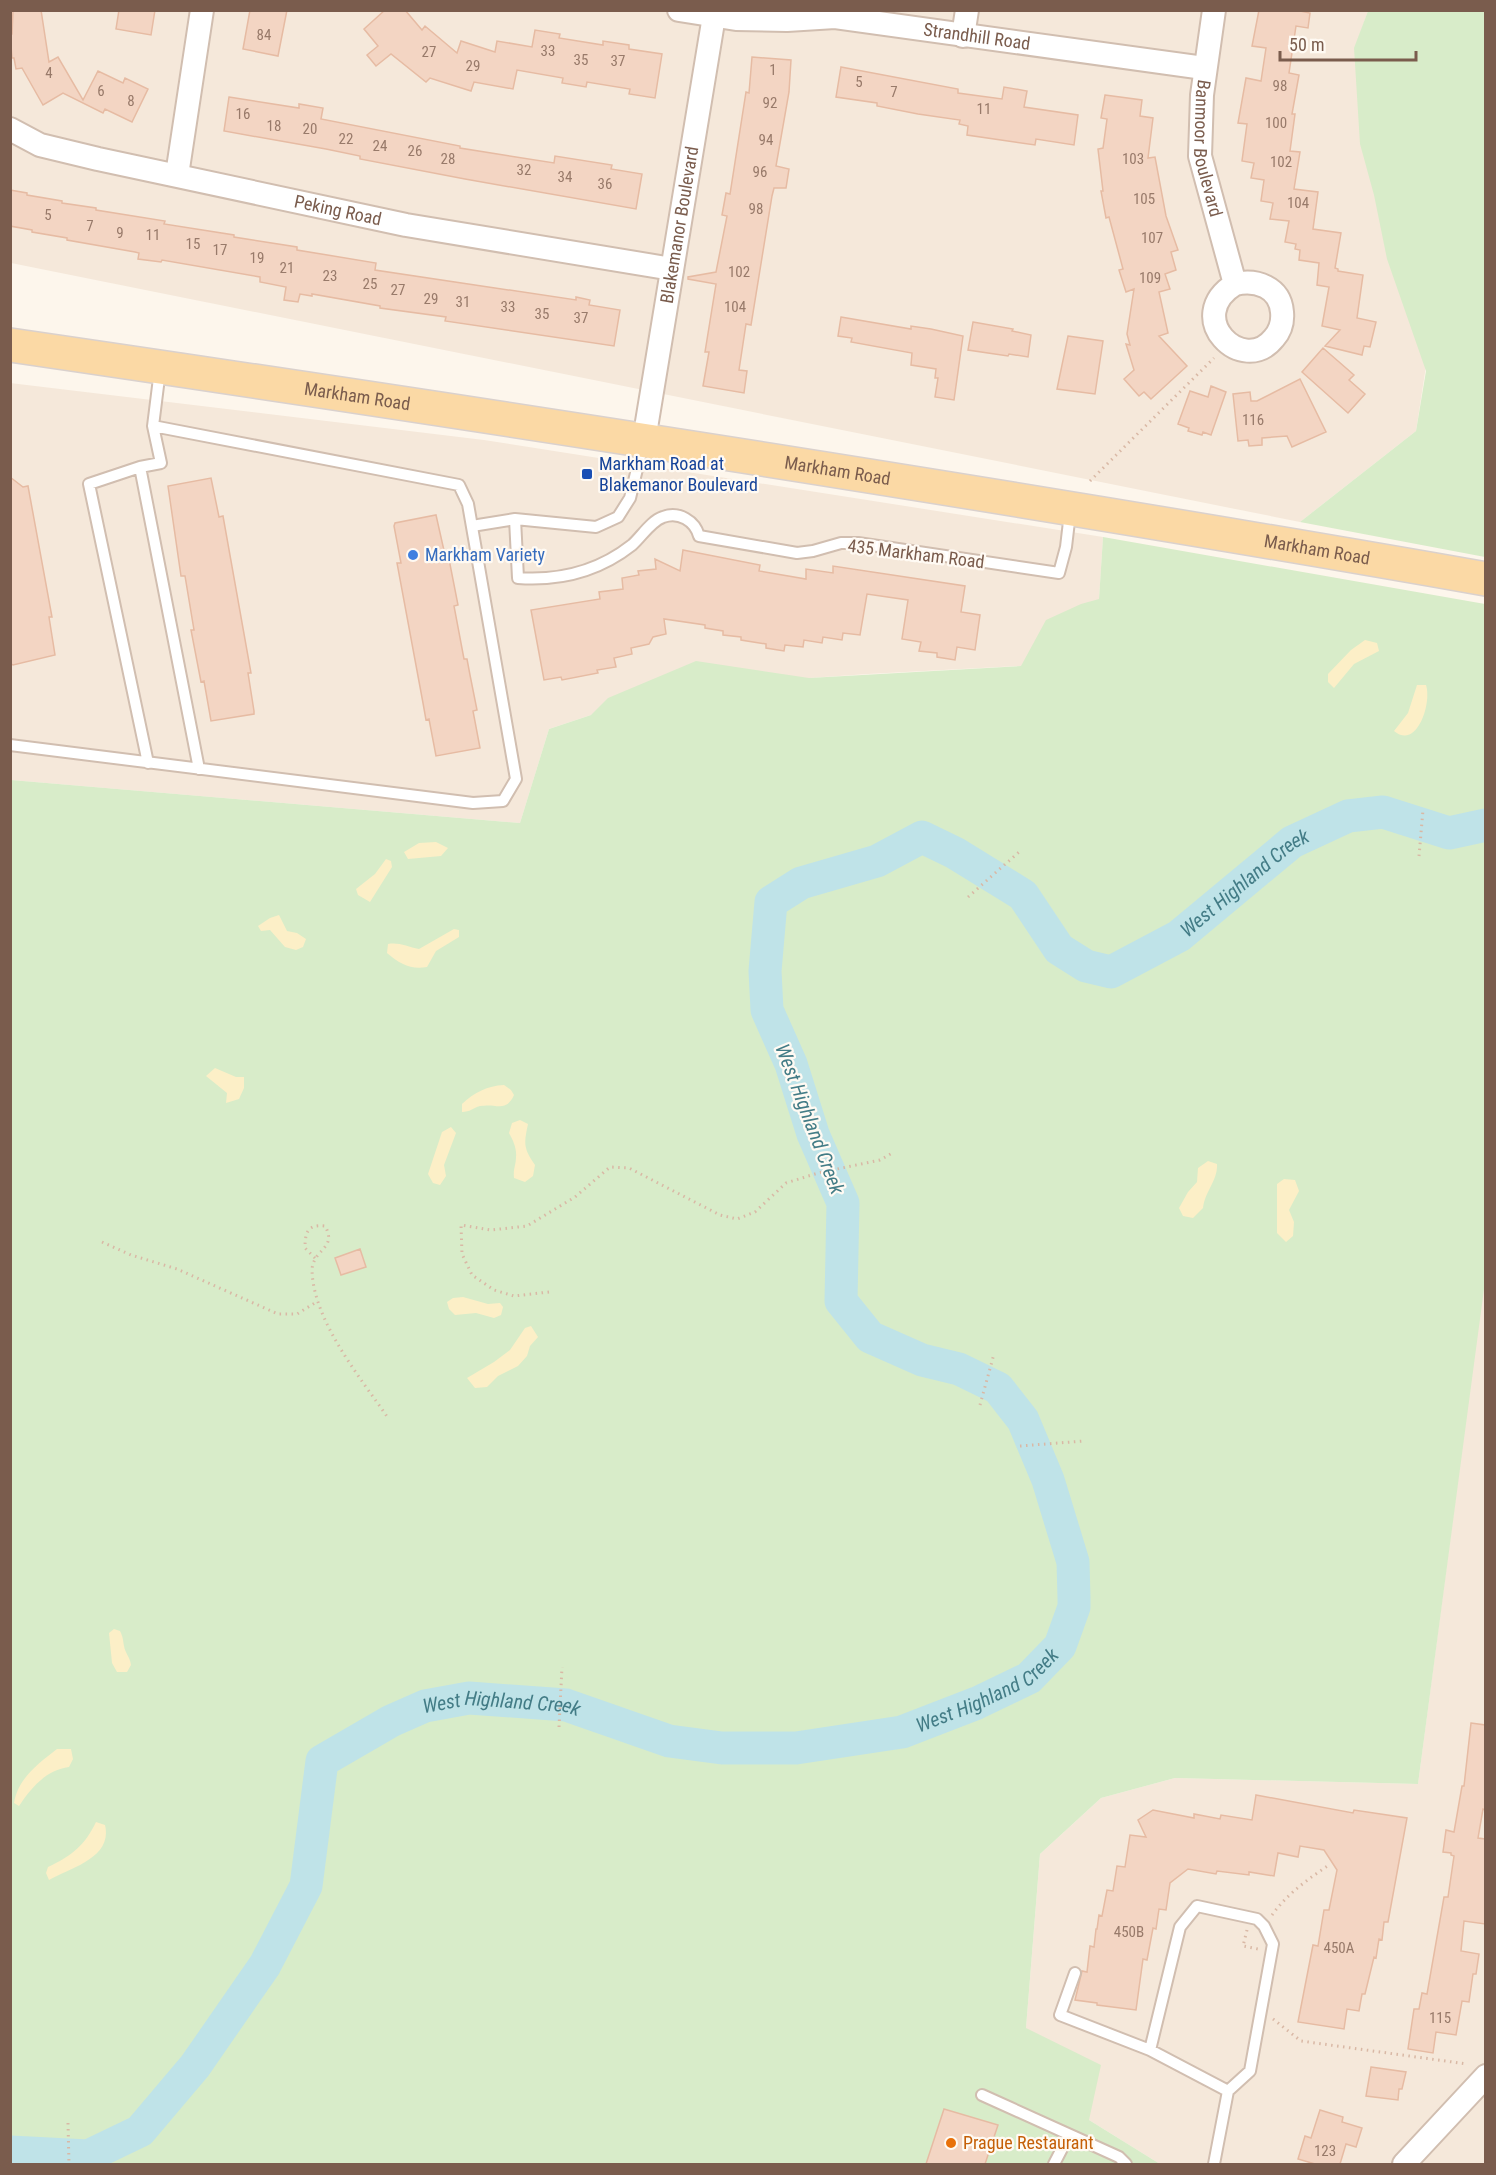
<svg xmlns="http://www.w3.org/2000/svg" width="1496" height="2175" viewBox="0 0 1496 2175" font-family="'Roboto Condensed',sans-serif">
  <rect width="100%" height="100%" fill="#fdf6ec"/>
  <path fill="#f5e8da" d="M10,11H1368L1355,48L1426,366L1416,431L1300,522L11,263Z
    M10,383L484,440L1103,537L1095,662L868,674L675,687L549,729L520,823L11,780Z
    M1485,1274V2164H1160L1089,2120L1026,2028L1040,1854L1101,1798L1175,1778L1418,1784Z"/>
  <path fill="#d8ecc9" d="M1368,11H1485V557L1300,522L1416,431L1426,371L1387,259L1374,195L1360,144L1354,48Z
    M1103,537L1485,604L1486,1274L1418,1784L1175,1778L1101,1798L1040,1854L1026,2028L1101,2065L1089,2120L1160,2164H11V780L520,823L549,729L591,715L608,698L696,661L809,678L1021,666L1046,620L1081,604L1099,599Z"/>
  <path fill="#fcefc7" d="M1365,640L1377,643L1379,651L1354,664L1334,688L1328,682V674L1351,650Z
    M1417,685H1426C1432,703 1417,750 1394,731L1408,713Z
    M436,842L448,848L441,856L408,859L404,852L419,843Z
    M386,859L391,861L392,867L370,902L358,895L356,889L375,874Z
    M279,915L287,931L297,933L306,939L303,947L296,950L285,947L270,930L261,931L258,926L270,918Z
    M454,929L459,930V937L436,951L427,967C411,970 400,964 387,953L388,944C399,942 408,947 419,949Z
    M215,1068L236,1077H244V1088L239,1099L226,1103L227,1093L206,1076Z
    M504,1085L511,1090L514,1095C506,1113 496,1103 480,1106C473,1108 470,1112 462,1112V1104C475,1092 487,1086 504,1085Z
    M520,1120L528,1124C524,1143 523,1148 535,1165L533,1176L525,1182L514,1178C513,1169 516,1165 516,1157C517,1149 513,1140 509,1133L512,1123Z
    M451,1127L456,1133L444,1165L446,1176L440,1185L433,1183L428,1174L442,1132Z
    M1208,1161L1217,1164C1218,1180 1205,1191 1203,1208L1193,1218L1183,1216L1179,1208L1188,1192L1197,1182L1198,1168Z
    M1284,1179L1295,1180L1299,1191L1289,1210L1294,1222L1293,1236L1286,1242L1277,1233V1184Z
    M463,1297L488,1304L500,1303L503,1307L501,1315L494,1318L476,1313L455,1315L449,1309L447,1302L453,1298Z
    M531,1326L538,1337L530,1346L527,1356L518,1366L498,1376L487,1387L475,1388L467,1378L494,1362L510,1350L525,1328Z
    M114,1629L120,1631C123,1637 123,1640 124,1646C125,1653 130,1657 131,1665L127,1672H117L112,1663L109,1633Z
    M57,1749H71L73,1759L69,1767C46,1770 31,1788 19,1806L14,1803C18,1778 39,1763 57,1749Z
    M96,1822L105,1825C113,1858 70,1868 49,1880L46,1873L48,1867C72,1856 85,1845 96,1822Z"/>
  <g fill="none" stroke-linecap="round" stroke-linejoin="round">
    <path stroke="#bfe3e8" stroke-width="33" id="s1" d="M10,2152L88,2156L140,2131L195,2066L265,1965L306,1886L322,1761L391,1721L425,1706L469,1698L566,1705L669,1741L722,1748H796L902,1732L977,1703L1029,1678L1060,1646L1074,1607V1598L1073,1562L1048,1480L1023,1420L998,1388L959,1369L922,1360L870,1337L841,1301L843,1203L813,1134L791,1064L767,1010L765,971L771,902L801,883L877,861L922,837L955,853L1023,895L1059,949L1086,966L1111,972L1179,936L1292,842L1348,816L1383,812L1449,833L1486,825"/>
  </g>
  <path fill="#f3d5c3" stroke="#e6bba3" stroke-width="1.5" d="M13,10H41L49,62L58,57L83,100L98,71L123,83L125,78L148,89L132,122L105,109L103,113L63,93L43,105L22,68L16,69L14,58H12L10,34H12Z
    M119,10H155L151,35L116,29Z
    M250,10H287L278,56L243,49Z
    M385,10H405L422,30L425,26L457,53L461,41L495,52L497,41L532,47L535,30L560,34L559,38L603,45V41L629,45V49L662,54L655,98L629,94L630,89L587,82L586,87L562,83L563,78L517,70L513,89L474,82L471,91L430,78L426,82L391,54L376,66L367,55L378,46L364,29Z
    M1259,10H1295L1310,13L1308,28L1296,26L1289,73L1299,75L1292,114H1295L1290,151L1300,152L1294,189L1318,192L1313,229L1341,233L1335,268L1338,269V271L1363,275L1357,318L1376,322L1370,347L1364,346L1362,355L1325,346L1340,330L1322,326L1329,287L1317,285L1319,263L1299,260L1300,250L1295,249L1296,244L1285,242L1289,221L1270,219L1273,203L1261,201L1264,180L1251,178L1254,163L1242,161L1247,124L1238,123L1246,78L1261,81L1266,48L1252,46Z
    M752,57L791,60L789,92L776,166L789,169L786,188H774L772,196L751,325L746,324L739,370L747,371L744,393L703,386L709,352H705L716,284L688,279V277L716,272L727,216L722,215L726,193L730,194L746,92L749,93Z
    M841,67L958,89V93L1002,99L1004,87L1027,91L1024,107L1078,115L1074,145L1036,139L1035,145L967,135L968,126L959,124L960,120L918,114L877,106V103L836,97Z
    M1105,95L1142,100L1140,116L1153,118L1148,158L1155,157L1166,216L1178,250L1171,252L1176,270L1165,274L1170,289L1159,292L1168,333L1159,336L1187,366L1151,399L1144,392L1139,396L1124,379L1134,370L1126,344L1130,345L1127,334L1134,289L1126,292L1119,270L1123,269L1109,217L1106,218L1101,191H1103L1098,149L1103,148L1107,119L1101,118Z
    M229,97L299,108V104L323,108L321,119L460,146V148L554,163L555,156L612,165L611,169L642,174L636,209L465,179L360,159V156L326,149L224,131Z
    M10,190L27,193V195L62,201V203L96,208V210L165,221L164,224L234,235V237L297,247V250L376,263L375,270L576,300V297L590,300L589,305L620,310L614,346L445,321L446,317L380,308V306L312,294V296L300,294L298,302L284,300L286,287L260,282V277L162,260L161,262L138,259L139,253L135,252L67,240V238L32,232V230L10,226Z
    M841,317L911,329V326L931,329L963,336L954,400L935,397L938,378H935L936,369L911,365L912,353L851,342L852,338L838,336Z
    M973,322L1013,329L1012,331L1031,335L1028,357L1009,354L1008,356L968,350Z
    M1068,336L1103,341L1095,394L1057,389Z
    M1323,348L1354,375L1349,380L1365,394L1348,413L1302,372Z
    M1300,379L1326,432L1292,447L1287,436L1262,438V445L1249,446L1248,440L1238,441L1233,394L1250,392L1251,401H1257Z
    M1211,386L1226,392L1211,435L1203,432L1202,435L1188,431L1189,428L1178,424L1190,391L1208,397Z
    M10,477L23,487L28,486L52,617H49L55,655L13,665L10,663Z
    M211,478L219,517L223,516L251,673H248L254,711V714L211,721L204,681L201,682L191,630H194L185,576H181L168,486Z
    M436,515L445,555L448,554L458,605L454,606L464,659H467L470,675L477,710L473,711L480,748L436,756L429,719L426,720L423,703L397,563H401L394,526L395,523Z
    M683,550L760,565L759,571L806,579V569L833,573V566L965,586L961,612L980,615L975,650L957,647L955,660L937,657V653L919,651L921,642L902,639L908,600L867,594L860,635L843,633L842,640L823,637L822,643L804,640L803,647L785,645L784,651L766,648V644L741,640V637L723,635V631L705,628V625L664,619L666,634L653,637L649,644L631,648L632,654L614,658L616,667L597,670L598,673L562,680L561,677L544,680L531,610L600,599L599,592L623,589L622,578L639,575L638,571L656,569L655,559L680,571Z
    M360,1249L366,1267L341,1275L335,1258Z
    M1471,1723L1485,1725V1810L1483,1809L1478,1838L1485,1839V1924L1464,1921L1461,1951L1479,1954L1476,1974H1473L1469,2002L1462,2001L1456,2035L1436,2032L1433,2053L1408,2049L1414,2009H1419L1422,1993L1427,1994L1444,1897H1448L1454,1856L1451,1855V1853L1443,1852L1446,1830L1454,1832L1462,1786H1464Z
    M1256,1795L1353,1813L1354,1810L1407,1818L1388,1922H1384L1382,1940L1379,1939L1376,1958L1374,1957L1365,1994H1362L1359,2011L1347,2009L1344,2029L1298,2022L1313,1945L1318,1946L1324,1910H1329L1337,1870L1324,1850L1300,1846L1298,1857L1278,1853L1274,1876L1249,1872V1875L1217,1871L1216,1874L1188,1869L1170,1883L1166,1910L1159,1909L1156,1929L1153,1928L1147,1960L1143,1959L1136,2010L1097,2005V2003L1075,2000L1082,1971L1087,1972L1090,1946L1094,1947L1096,1929H1097L1099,1915L1102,1916L1107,1890L1113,1891L1117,1866L1125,1867L1130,1835L1146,1837L1138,1820L1153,1810L1194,1818V1814L1220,1819L1221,1815L1252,1820Z
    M1371,2067L1406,2072L1402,2089H1399L1398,2100L1366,2096Z
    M944,2109L998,2125L985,2164H926Z
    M1320,2110L1343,2117L1342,2122L1362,2128L1356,2147L1346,2144L1340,2164H1315L1298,2159L1305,2136L1311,2138Z"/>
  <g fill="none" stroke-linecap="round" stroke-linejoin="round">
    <g stroke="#d1beb0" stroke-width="14">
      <path id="lane" d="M160,370L153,426L161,463L140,467L199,769
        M643,444L630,498L618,517L596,527L515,519L518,578C560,581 599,571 632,545C642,536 651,521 663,517C679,511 695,521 699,536L797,553L813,551L841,543H858L1059,573L1066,547L1070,513
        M140,467L89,484L148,763
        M472,526L515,519
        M10,745L473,803L503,801L516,779L468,504L459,485L153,426
        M1075,1973L1060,2015L1150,2050
        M982,2095L1119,2157L1126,2164
        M1054,2164L1069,2135
        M1214,2164L1228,2091L1250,2071L1273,1944L1264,1926L1257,1919L1197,1906L1180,1927L1150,2050L1228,2091"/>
    </g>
    <g stroke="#d1beb0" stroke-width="26">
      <g id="street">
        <path id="s2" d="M679,10L736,19L787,20L835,17L1204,68"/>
        <path id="s3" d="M1214,10L1202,95L1200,156L1235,284C1182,317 1243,377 1274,338C1281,330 1283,322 1282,312C1280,287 1256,279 1235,284"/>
        <path d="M963,36L967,10"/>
        <path id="s4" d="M10,129L40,145L98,159L406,225L672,269"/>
        <path d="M177,175L202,10"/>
        <path id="s5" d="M644,440L715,10"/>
        <path d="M1404,2164L1486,2076"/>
      </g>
    </g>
    <g stroke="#dad1cd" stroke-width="36">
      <g id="primary">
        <path id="s6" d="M10,345C503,417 995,493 1486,579"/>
      </g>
    </g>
    <path stroke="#d9b8a5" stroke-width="3" stroke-dasharray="1.5 4.5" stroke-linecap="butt" d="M1090,481L1214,358
      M1419,856L1423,810
      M968,897L1019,852
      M102,1242L131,1255L177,1269L278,1314H297L318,1301
      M315,1258L305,1248C305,1232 308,1224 325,1226C338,1249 312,1249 312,1271C314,1322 360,1377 388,1418
      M549,1292L514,1296L494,1290L472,1275L462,1254L461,1225L491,1230L527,1226L575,1197L610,1167L629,1168L720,1215L737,1219L755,1212L786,1183L818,1173L880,1160L894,1152
      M980,1405L994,1354
      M1020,1446L1084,1441
      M559,1727L562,1667
      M1272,1915C1287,1894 1308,1879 1329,1865
      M1247,1930L1243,1946L1258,1949
      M1273,2019L1301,2041L1467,2064
      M68,2123L69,2164"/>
    <use href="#lane" stroke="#fff" stroke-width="10"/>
    <use href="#street" stroke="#fff" stroke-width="22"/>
    <use href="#primary" stroke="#fbd9a5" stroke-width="33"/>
  </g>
  <rect fill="#1a4fb4" stroke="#fffaf3" stroke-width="2" x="581" y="468" width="12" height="12" rx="3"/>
  <circle fill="#3f7fe0" stroke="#fffaf3" stroke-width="2" cx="413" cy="555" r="6"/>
  <circle fill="#e8710a" stroke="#fffaf3" stroke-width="2" cx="951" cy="2143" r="6"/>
  <g text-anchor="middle" stroke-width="4.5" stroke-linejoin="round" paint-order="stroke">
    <g font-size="15" fill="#987a6a">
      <text x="264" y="40">84</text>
      <text x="548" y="56">33</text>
      <text x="429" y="57">27</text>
      <text x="581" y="65">35</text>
      <text x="618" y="66">37</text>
      <text x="473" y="71">29</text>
      <text x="773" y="75">1</text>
      <text x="49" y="78">4</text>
      <text x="859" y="87">5</text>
      <text x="1280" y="91">98</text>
      <text x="101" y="96">6</text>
      <text x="894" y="97">7</text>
      <text x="131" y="106">8</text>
      <text x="770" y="108">92</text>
      <text x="984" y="114">11</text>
      <text x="243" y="119">16</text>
      <text x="1276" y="128">100</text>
      <text x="274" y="131">18</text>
      <text x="310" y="134">20</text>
      <text x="346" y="144">22</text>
      <text x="766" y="145">94</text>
      <text x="380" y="151">24</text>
      <text x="415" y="156">26</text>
      <text x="448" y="164">28</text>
      <text x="1133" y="164">103</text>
      <text x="1281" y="167">102</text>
      <text x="524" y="175">32</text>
      <text x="760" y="177">96</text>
      <text x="565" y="182">34</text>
      <text x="605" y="189">36</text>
      <text x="1144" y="204">105</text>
      <text x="1298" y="208">104</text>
      <text x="756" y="214">98</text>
      <text x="48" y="220">5</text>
      <text x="90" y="231">7</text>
      <text x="120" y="238">9</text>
      <text x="153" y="240">11</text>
      <text x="1152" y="243">107</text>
      <text x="193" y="249">15</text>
      <text x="220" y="255">17</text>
      <text x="257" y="263">19</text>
      <text x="287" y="273">21</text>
      <text x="739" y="277">102</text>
      <text x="330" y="281">23</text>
      <text x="1150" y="283">109</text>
      <text x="370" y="289">25</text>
      <text x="398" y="295">27</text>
      <text x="431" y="304">29</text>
      <text x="463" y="307">31</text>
      <text x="508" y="312">33</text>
      <text x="735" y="312">104</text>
      <text x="542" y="319">35</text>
      <text x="581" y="323">37</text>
      <text x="1253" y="425">116</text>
      <text x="1129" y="1937">450B</text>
      <text x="1339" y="1953">450A</text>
      <text x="1440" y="2023">115</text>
      <text x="1325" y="2156">123</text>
    </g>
    <g font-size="18" fill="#7a5c4d" stroke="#fffaf3">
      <text dy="6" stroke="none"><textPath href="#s2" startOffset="300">Strandhill Road</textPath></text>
      <text dy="6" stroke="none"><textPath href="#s3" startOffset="140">Banmoor Boulevard</textPath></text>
      <text dy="6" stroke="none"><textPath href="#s4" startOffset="339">Peking Road</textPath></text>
      <text dy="6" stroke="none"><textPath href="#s5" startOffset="218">Blakemanor Boulevard</textPath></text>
      <text dy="6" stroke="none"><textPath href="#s6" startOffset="351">Markham Road</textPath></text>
      <text dy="6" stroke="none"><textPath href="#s6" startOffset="837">Markham Road</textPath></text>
      <text dy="6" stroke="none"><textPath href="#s6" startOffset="1323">Markham Road</textPath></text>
      <text transform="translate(916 554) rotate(7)" y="6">435 Markham Road</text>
    </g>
    <g font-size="18" fill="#164399" stroke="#fffaf3" text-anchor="start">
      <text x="599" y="470">Markham Road at<tspan x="599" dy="21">Blakemanor Boulevard</tspan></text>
    </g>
    <g font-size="18" fill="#366cbe" stroke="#fffaf3" text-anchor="start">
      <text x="425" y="561">Markham Variety</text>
    </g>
    <g font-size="18" fill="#c56008" stroke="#fffaf3" text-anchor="start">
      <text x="963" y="2149">Prague Restaurant</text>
    </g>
    <g font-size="20" font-style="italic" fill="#437c86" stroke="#fffaf3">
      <text dy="7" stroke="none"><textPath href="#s1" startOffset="2787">West Highland Creek</textPath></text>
      <text transform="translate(810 1119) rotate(69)" y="7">West Highland Creek</text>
      <text dy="7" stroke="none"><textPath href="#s1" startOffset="1257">West Highland Creek</textPath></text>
      <text dy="7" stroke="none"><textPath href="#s1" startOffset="753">West Highland Creek</textPath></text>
    </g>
  </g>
  <rect width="1496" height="2175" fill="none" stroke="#7a5c4d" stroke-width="24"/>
  <path d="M1280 51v9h136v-9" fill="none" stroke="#7a5c4d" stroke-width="3"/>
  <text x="1289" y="51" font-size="18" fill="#7a5c4d" stroke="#fffaf3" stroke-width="4.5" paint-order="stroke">50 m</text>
</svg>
